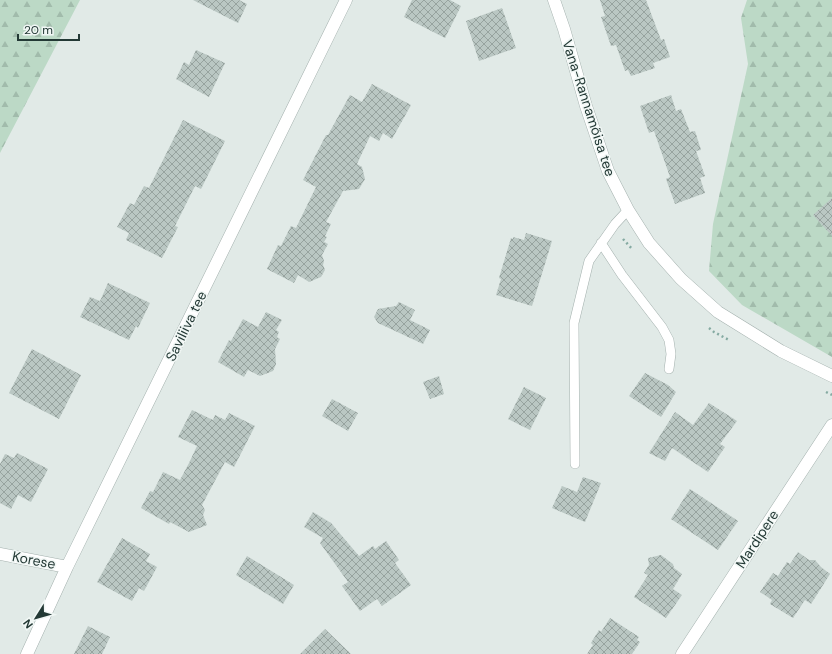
<svg xmlns="http://www.w3.org/2000/svg" width="832" height="654" viewBox="0 0 832 654" font-family="'DM Sans',sans-serif">
  <defs>
    <pattern id="forest-firs" width="22" height="20" patternUnits="userSpaceOnUse"><rect width="22" height="20" fill="#bcd9c6"/><path d="M5 1l3.5 6h-7zM16 11l3.5 6h-7z" fill="#a1bbab"/></pattern>
    <pattern id="building-cross-hatch" width="8" height="8" patternUnits="userSpaceOnUse"><rect width="8" height="8" fill="#bac7c3"/><path d="M0 0l8 8M0 8l8-8" fill="none" stroke="#97a39f"/></pattern>
  </defs>
  <rect width="100%" height="100%" fill="#e1eae7"/>
  <path fill="url(#forest-firs)" d="M0,0H80L0,153Z
    M747,0H832V357L742,305L709,271L713,224L748,64L741,18Z"/>
  <path fill="url(#building-cross-hatch)" d="M193,0H239L247,4L238,23Z
    M412,0H450L461,6L445,38L404,17Z
    M600,0H646L661,40L664,39L670,57L653,63L655,68L631,76L628,70L625,71L616,45L611,46L601,17L605,16Z
    M502,8L516,48L479,61L466,21Z
    M196,50L225,63L209,97L176,79L184,62L189,65Z
    M372,84L411,105L392,139L383,133L379,141L370,136L357,164L362,167L365,179L359,189L343,191L326,222L331,224L325,236L327,237L324,242L328,244L322,255L324,261L323,265L325,270L321,277L309,282L298,275L294,283L267,269L278,245L281,246L291,226L296,228L316,187L303,180L326,135H328L350,95L362,102Z
    M671,95L676,111L681,109L690,132L695,131L701,150L696,151L705,176L700,178L705,193L675,204L666,179L670,177L654,131L649,133L640,106Z
    M183,120L225,141L201,189L195,186L175,226L178,227L162,258L126,240L129,233L117,227L130,203L134,205L144,186L149,188Z
    M832,198V236L813,215Z
    M526,233L552,241L532,306L496,295L501,279L499,278L511,238L513,239V237L524,240Z
    M108,283L150,303L138,328L136,326L129,340L80,317L90,297L100,301Z
    M399,302L415,310L410,320L430,330L423,344L378,323L374,317L378,309L396,306Z
    M266,312L282,320L276,330L279,332L277,337L280,339L275,349L276,364L273,371L260,376L248,370L244,377L218,362L229,340L231,341L243,319L258,327Z
    M32,349L81,375L59,419L9,393Z
    M645,373L668,385L676,392L661,417L629,396Z
    M439,376L444,394L430,399L423,382Z
    M524,387L546,398L530,430L508,419Z
    M332,399L358,413L348,431L322,416Z
    M709,403L737,421L720,444L725,447L708,472L672,448L665,461L649,453L675,412L693,425Z
    M192,410L213,420L215,415L225,420L229,413L255,426L234,467L225,462L202,505L205,510L203,515L207,525L189,532L170,522L169,524L141,508L150,491L153,492L163,472L180,480L189,463L197,446L178,437Z
    M17,453L48,469L31,502L18,495L11,509L0,503V464L5,454L14,458Z
    M583,477L601,483L585,522L552,508L562,486L577,492Z
    M690,489L738,521L718,550L671,519Z
    M313,512L331,523L359,556L373,546L375,549L386,541L399,560L395,563L411,585L382,606L377,599L360,611L342,586L348,582L320,543L323,538L304,527Z
    M122,538L150,554L146,561L157,567L144,591L139,588L132,601L97,582Z
    M798,552L809,560H815L821,567L830,574L811,604L805,600L793,618L770,604L772,600L760,592L773,573L778,576L787,562L790,564Z
    M661,555L673,564L674,568L682,574L673,589L682,595L666,618L634,597L648,575L644,573L649,565L648,558Z
    M247,556L294,585L283,604L236,575Z
    M610,618L639,637L637,640L640,642L632,654H587L593,645L591,643L599,630L601,632Z
    M88,626L110,637L102,654H74Z
    M325,629L351,654H300Z"/>
  <g fill="none" stroke-linecap="round" stroke-linejoin="round">
    <g stroke="#a4b1ae" stroke-width="10">
      <path id="service" d="M601,243L622,275L662,327L669,340L671,354L669,369
        M575,464L574,323L589,261L615,224L628,210"/>
    </g>
    <g stroke="#a4b1ae" stroke-width="13">
      <path id="minor" d="M0,554L67,567
        M27,654L67,567L346,0
        M682,654L832,425"/>
    </g>
    <g stroke="#a4b1ae" stroke-width="13">
      <path id="tertiary" d="M554,0L564,29L586,106L608,171L628,210L649,243L681,279L718,312L781,351L832,376"/>
    </g>
    <path stroke="#85aaa2" stroke-width="2.5" stroke-dasharray="2 3" stroke-linecap="butt" d="M623,239L633,250
      M709,328L714,332L729,340
      M826,392L832,395"/>
    <use href="#service" stroke="#fff" stroke-width="9"/>
    <use href="#minor" stroke="#fff" stroke-width="12"/>
    <use href="#tertiary" stroke="#fff" stroke-width="12"/>
  </g>
  <g text-anchor="middle" stroke-width="3" stroke-linejoin="round" paint-order="stroke">
    <g font-size="14" fill="#233935" stroke="#f1f7f5">
      <text transform="translate(589 108) rotate(72)" y="5">Vana-Rannamõisa tee</text>
      <text transform="translate(186 326) rotate(-64)" y="5">Saviliiva tee</text>
      <text transform="translate(757 539) rotate(-57)" y="5">Mardipere</text>
      <text transform="translate(34 560) rotate(11)" y="5">Korese</text>
    </g>
  </g>
  <g transform="translate(36 618) rotate(233)" stroke="#f1f7f5" stroke-width="3" paint-order="stroke">
  <path d="M0-3L7 15L0 10L-7 15Z" fill="#233935"/>
  <text y="-6" font-size="11" font-weight="bold" text-anchor="middle" fill="#233935">N</text>
  </g>
  <path d="M18 34v6h61v-6" fill="none" stroke="#233935" stroke-width="2"/>
  <text x="24" y="34" font-size="12" fill="#233935" stroke="#f1f7f5" stroke-width="3" paint-order="stroke">20 m</text>
</svg>
